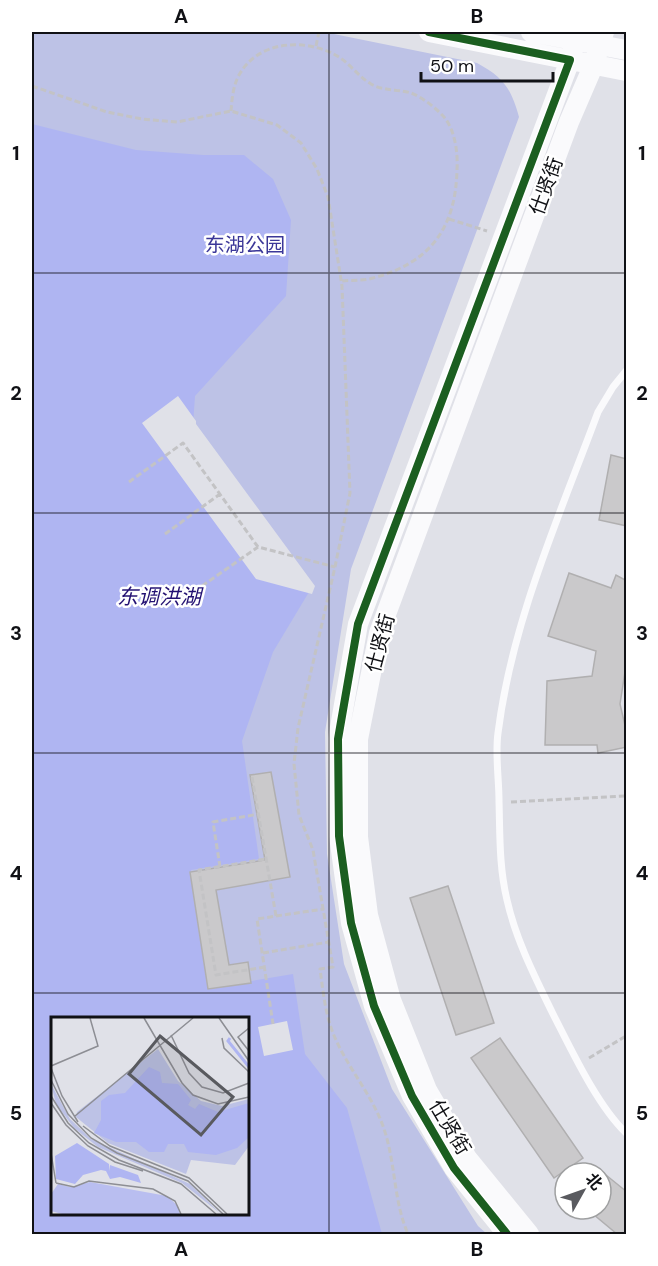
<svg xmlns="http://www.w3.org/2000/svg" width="658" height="1266" viewBox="0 0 658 1266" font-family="'DM Sans','Noto Sans SC',sans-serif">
  <rect width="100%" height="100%" fill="#e0e1e8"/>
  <path fill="#bdc2e6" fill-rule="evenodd" d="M32,32H324L477,63C503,77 511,88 519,117L351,569L325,732L327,854L344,964L392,1089L478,1226L487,1234H32ZM52,1018H248V1214H52Z"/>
  <path fill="#afb5f2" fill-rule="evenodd" d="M32,124L136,150L203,155H244L273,179L291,220L286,296L195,396L193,425L312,587L273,652L242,741L259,859L191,870L210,988L293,974L305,1054L347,1108L382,1234H32ZM52,1018H248V1214H52Z"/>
  <path fill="#e0e1e8" d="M178,396L196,421V424L315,586L312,594L256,579L142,423Z
    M287,1021L293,1050L264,1056L258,1027Z"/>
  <path fill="#cac9cb" stroke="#b0afb0" stroke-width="1.5" d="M611,455L627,459V526L599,520Z
    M569,573L611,588L616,575L627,581V659L620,704L627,734V747L598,753L597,745H545L547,681L592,676L596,651L548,636Z
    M271,772L290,877L216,890L229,965L248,962L251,983L208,989L190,872L265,860L250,775Z
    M448,886L494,1023L456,1035L410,898Z
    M500,1038L583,1158L554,1178L471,1058Z
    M601,1171L627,1192V1234H617L587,1209H601Z"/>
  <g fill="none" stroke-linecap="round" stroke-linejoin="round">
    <path stroke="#c3c3c5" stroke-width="3" stroke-dasharray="6 3" stroke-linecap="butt" d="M316,46L319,32
      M32,86L107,112L142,119L177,122L231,111L277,125L301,143L317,169L328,197L342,286L350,493L335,567L298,728L294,764L299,815L313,850L333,967L320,969C323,990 325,1013 333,1033C346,1066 371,1093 383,1126C396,1162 393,1200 408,1234
      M231,111C232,99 233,86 239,75C259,39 308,38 339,57C351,65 359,77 371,84C383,91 397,89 411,93C422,97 436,108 444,117C455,130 458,153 457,169C456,228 430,263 373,278C363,281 351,280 341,281
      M449,219L487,231
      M129,482L183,443L258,547L335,567
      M165,534L220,494
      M202,586L258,547
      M252,777L276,916L257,919L273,1024
      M511,802L626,796
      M220,867L213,822L259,814
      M276,916L324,909
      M263,953L329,942
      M265,967L216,975L199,870L266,859
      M589,1058L626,1036"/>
    <path stroke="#fafafc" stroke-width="7" d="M626,371L613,387L598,412C559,517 512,621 498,733C495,754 499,779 499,801C500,834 499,867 507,900C516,940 535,977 553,1014C572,1051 597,1105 626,1133"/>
    <path stroke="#fafafc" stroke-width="20" d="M429,32L626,71
      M531,32L626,50
      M507,1234L454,1168L412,1096L374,1006L351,923L339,836L338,739L358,624L570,60L578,32
      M529,1234L467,1158L427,1090L391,1000L368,915L358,837V739L379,633L569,122L594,64L604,32"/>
    <g stroke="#fff" stroke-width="11">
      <path id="cycleway" d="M429,32L570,60L358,624L338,739L339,836L351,923L374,1006L412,1096L454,1168L507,1234"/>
    </g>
    <use href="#cycleway" stroke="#1b5e20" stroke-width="8"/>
  </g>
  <path fill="none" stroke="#101115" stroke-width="1.5" stroke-opacity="0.55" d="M329,32V1234M32,273H626M32,513H626M32,753H626M32,993H626"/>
  <g text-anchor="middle" stroke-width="5" stroke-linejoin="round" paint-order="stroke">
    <g font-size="20" fill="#101115" stroke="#fff">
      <text transform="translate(546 186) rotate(-70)" y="7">仕贤街</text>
      <text transform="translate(380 643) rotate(-75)" y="7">仕贤街</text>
      <text transform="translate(450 1127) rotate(59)" y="7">仕贤街</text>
    </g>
    <g font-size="20" fill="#3b3798" stroke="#fff">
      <text x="245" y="252">东湖公园</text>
    </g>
    <g font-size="21" font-style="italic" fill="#221072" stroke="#fff">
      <text x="159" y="604">东调洪湖</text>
    </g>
  </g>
  <g transform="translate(51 1017)">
    <rect width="198" height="198" fill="#e0e1e8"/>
    <path d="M107,32L127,64L150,84L171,89L198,82V129L184,148L140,143L135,157L57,126L25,100L26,95ZM0,67L19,102L40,122L139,167L170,197L131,166L47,130L23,111L5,87Z" fill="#bdc2e6"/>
    <path d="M39,165L116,179L127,189L129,197H11L0,194V177L7,167L19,170Z" fill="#b9bef0"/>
    <path d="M98,50L109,55L111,66L127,67L140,83L137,88L144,92L148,87L167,95L198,86V120L186,131L165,138L137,135L133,127H117L113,135H98L85,125H65L43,116L50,103V84L58,78L74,76ZM26,126L58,147V154L59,148L87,158L90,166L69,160L59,162L55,154L50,153L32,158L24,167L5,162L4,139Z" fill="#afb5f2"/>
    <path fill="none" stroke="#afb5f2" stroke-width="3" d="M179,21L177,24L198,50"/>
    <path fill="none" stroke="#8d8e94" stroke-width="1.5" d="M93,1L131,66L142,78L167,87L198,80M168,1L198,44M198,11L187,20L198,34M120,18L138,56L151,70L172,76L198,66M171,21L173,31L198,55M0,49L47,29L39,1M0,51L11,79L27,105M0,63L17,97L40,121L66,136L137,164L172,197M0,79L17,106L38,126L68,143L130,167L165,197M0,86L15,108L37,129L64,145L92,154M24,99L142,1M32,109L59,129L138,161L176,197M0,136L5,166M5,166L23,170L38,164L102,172L124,184L130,197"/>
    <path fill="#595a5f" fill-opacity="0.15" stroke="#595a5f" stroke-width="3" d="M109,19L182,80L150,118L78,57Z"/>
    <rect width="198" height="198" fill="none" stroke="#101115" stroke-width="3"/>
  </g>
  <rect width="658" height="1266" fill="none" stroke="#ffffff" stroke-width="66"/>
  <g transform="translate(583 1191) rotate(50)"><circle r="28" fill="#ffffff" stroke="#9fa0a1" stroke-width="1.5"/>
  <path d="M0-4.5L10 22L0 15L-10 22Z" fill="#595a5f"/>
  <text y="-9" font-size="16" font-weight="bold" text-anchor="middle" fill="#101115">北</text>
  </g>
  <path d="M421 72v9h132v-9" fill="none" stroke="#101115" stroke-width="3"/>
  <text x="430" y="72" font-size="18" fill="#101115" stroke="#ffffff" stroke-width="4.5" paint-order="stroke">50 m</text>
  <rect x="33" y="33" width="592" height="1200" fill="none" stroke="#101115" stroke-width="2"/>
  <g font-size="20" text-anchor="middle" font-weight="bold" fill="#101115">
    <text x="181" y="23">A</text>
    <text x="477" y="23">B</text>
    <text x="16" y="160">1</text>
    <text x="642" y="160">1</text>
    <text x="16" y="400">2</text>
    <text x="642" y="400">2</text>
    <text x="16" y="640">3</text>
    <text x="642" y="640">3</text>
    <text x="16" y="880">4</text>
    <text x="642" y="880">4</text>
    <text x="16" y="1120">5</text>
    <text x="642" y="1120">5</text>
    <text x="181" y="1256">A</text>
    <text x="477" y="1256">B</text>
  </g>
</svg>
